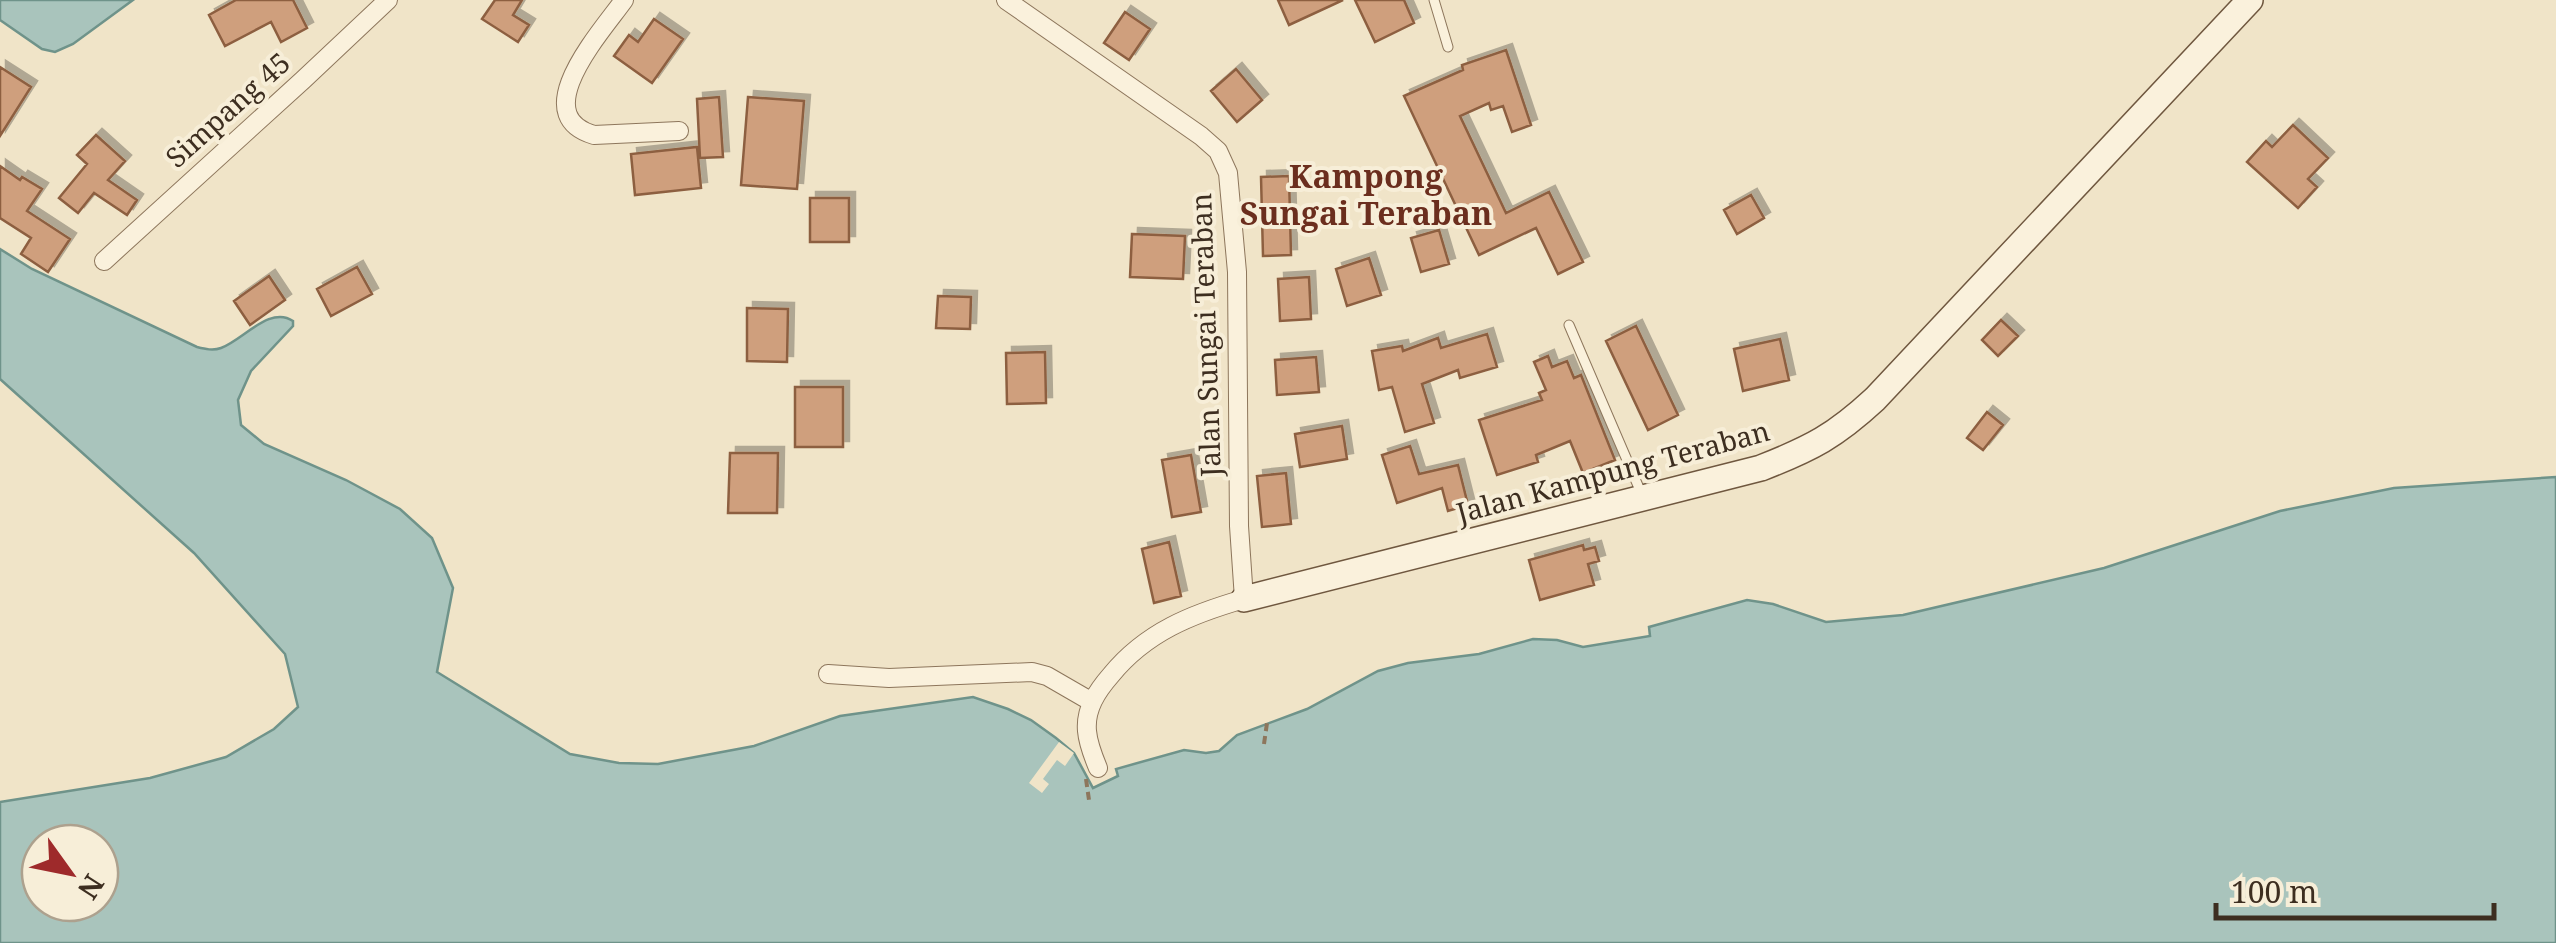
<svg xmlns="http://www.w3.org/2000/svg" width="2556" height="943" viewBox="0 0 2556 943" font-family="'Noto Serif',serif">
  <defs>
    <filter id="shadow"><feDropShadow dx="6" dy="-6" stdDeviation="0" flood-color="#0004"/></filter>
  </defs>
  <rect width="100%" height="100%" fill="#f0e4c8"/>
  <path fill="#a9c4bc" stroke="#6f938a" stroke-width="2.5" fill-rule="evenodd" d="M0,0H133L73,44L55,52L42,49L0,20Z
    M0,249L32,269L197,347C205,349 213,351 221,348C243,340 270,305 293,321V326L251,371L238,400L241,425L264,444L346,480L400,509L432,538L453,588L437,672L570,754L619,763L658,764L754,746L840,716L973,697L1008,709L1031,720L1056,738L1074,753L1093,788L1118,776L1116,769L1184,750L1206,753L1219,751L1237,735L1307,709L1378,671L1408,663L1479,654L1533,639L1557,640L1583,647L1650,636L1649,627L1747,600L1773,604L1826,622L1903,615L2104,568L2280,511L2394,488L2556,477V943H0V802L150,778L226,757L274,729L298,707L285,654L194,553L0,379ZM40,843H100V903H40Z"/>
  <path fill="#f0e4c8" d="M1059,742L1074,753L1065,766L1057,760L1043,779L1049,784L1042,793L1029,783Z"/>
  <path fill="#cf9f7d" stroke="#8d5f41" stroke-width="2.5" filter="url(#shadow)" d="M236,0H293L307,28L281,42L271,22L225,46L209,15Z
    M495,0H522L513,15L529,25L518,42L482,19Z
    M1278,0H1343L1289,25Z
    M1355,0H1404L1414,23L1375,42Z
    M1125,12L1150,29L1129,60L1104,43Z
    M654,19L683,39L652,83L614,56L629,35L638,42Z
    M1506,50L1531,125L1512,132L1503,106L1491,110L1489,103L1460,116L1506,213L1549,192L1583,262L1558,274L1536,228L1479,255L1404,96L1463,70L1462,65Z
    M0,67L31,87L0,136Z
    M1236,69L1262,100L1237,122L1211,91Z
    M719,97L723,157L700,158L697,99Z
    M748,97L804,101L797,189L741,185Z
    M2293,125L2328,158L2308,179L2317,187L2298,208L2247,162L2266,141L2272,147Z
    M96,135L125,161L108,180L137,200L127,215L94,193L78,213L59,198L87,164L77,155Z
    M697,147L701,188L635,195L631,154Z
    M0,166L20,180L22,177L42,189L27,211L70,239L48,272L21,254L31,238L0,218Z
    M1289,176L1291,255L1263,256L1261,177Z
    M1751,195L1764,218L1737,234L1724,210Z
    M810,198H849V242H810Z
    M1439,230L1449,264L1421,272L1411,238Z
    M1132,234L1185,236L1183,279L1130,277Z
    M1369,258L1381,295L1347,306L1336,269Z
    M357,267L372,294L331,316L317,289Z
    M269,276L285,300L250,325L234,301Z
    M1309,277L1311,319L1280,321L1278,279Z
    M938,296L971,297L970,329L936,328Z
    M747,308L788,309L787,362L747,361Z
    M2001,320L2018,336L1998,356L1982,340Z
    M1636,326L1678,415L1648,430L1606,341Z
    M1487,334L1497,367L1460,378L1458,370L1422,384L1434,423L1405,432L1392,387L1379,390L1372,351L1402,346L1403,351L1438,338L1441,348Z
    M1780,339L1789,380L1743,391L1734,349Z
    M1045,352L1046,403L1007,404L1006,353Z
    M1548,356L1552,367L1567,361L1574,378L1581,375L1615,460L1583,473L1570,441L1536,455L1538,462L1497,475L1479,420L1542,400L1539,393L1546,390L1534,362Z
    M1316,357L1319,392L1277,395L1275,360Z
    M795,387H843V447H795Z
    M1987,412L2003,425L1983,450L1967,438Z
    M1342,426L1347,459L1300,467L1295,434Z
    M1410,446L1419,474L1458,465L1468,505L1448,511L1442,488L1397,503L1382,455Z
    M730,453H778L777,513H728Z
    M1191,455L1201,512L1172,517L1162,460Z
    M1286,473L1291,524L1262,527L1257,476Z
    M1169,542L1181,596L1154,603L1142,549Z
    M1583,545L1584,550L1595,547L1599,561L1588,564L1594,585L1540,600L1529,560Z"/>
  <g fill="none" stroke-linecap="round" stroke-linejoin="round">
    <g stroke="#8d765c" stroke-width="11">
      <path id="lane" d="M1434,0L1448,47
        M1569,325L1642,495"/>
    </g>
    <g stroke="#8d765c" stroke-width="20">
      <path id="street" d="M624,0C602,31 525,115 594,135L679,131
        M1006,0L1201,136L1218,151L1228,173L1237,272L1239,526L1244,599C1192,614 1146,632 1111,675C1097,691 1085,709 1087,731C1088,743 1093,756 1098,768
        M104,261L303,80L388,0
        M828,674L889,678L1032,672L1047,676L1092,702"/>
    </g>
    <g stroke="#6f573f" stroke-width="28">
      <path id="secondary" d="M1244,599L1761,468C1812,448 1835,436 1875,399L2250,0"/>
    </g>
    <path stroke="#8d765c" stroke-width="4" stroke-dasharray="8 5" stroke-linecap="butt" d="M1264,744L1267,723
      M1086,779L1089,800"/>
    <use href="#lane" stroke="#faf1dc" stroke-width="9"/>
    <use href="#street" stroke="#faf1dc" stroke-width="18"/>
    <use href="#secondary" stroke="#faf1dc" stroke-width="25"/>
  </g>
  <g text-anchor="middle" stroke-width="8" stroke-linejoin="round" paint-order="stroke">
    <g font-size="28" fill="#3d2e20" stroke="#f7eed8">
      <text transform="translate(228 110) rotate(-42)" y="10">Simpang 45</text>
      <text transform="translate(1206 335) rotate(-92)" y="10">Jalan Sungai Teraban</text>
      <text transform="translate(1613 472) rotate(-15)" y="10">Jalan Kampung Teraban</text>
    </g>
    <g font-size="32" font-weight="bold" fill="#6b2e1e" stroke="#f7eed8">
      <text x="1366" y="188">Kampong<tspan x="1366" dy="37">Sungai Teraban</tspan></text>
    </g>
  </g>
  <g transform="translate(70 873) rotate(123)"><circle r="48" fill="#f7eed8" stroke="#ada18e" stroke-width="2.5"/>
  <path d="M0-8L18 38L0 25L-18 38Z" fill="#9e2a2b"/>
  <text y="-15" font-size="28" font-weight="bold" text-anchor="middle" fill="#3d2e20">N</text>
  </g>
  <path d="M2216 903v15h278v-15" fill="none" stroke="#3d2e20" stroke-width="5"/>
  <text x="2231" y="903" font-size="30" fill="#3d2e20" stroke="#f7eed8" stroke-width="8" paint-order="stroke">100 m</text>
</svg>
